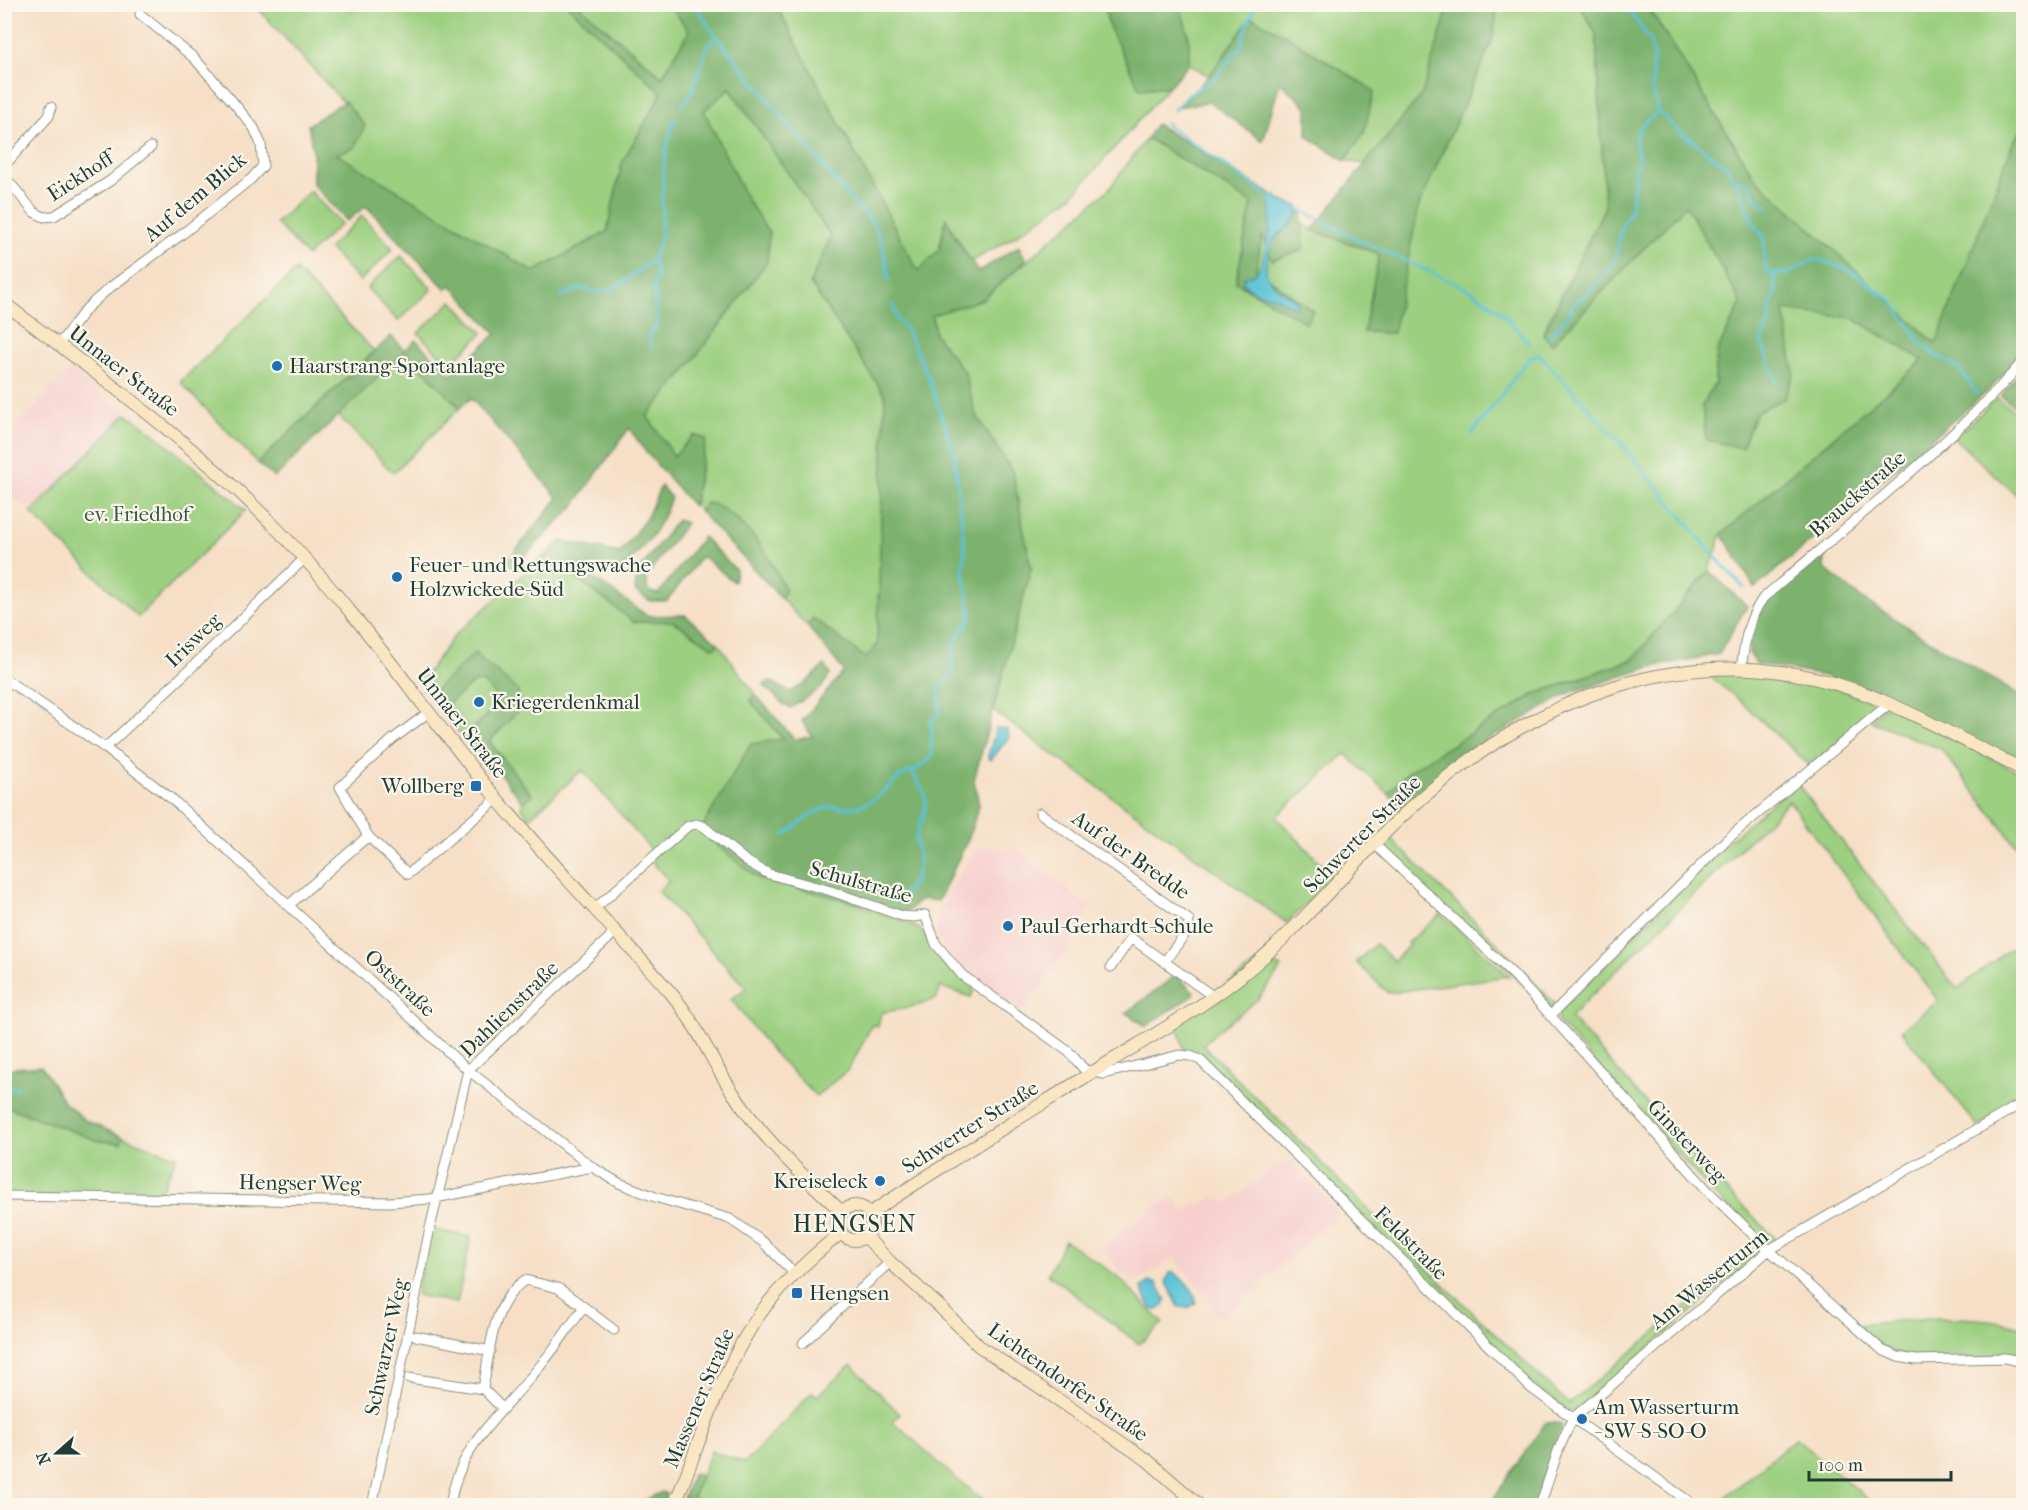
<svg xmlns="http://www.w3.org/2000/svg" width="2028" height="1510" viewBox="0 0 2028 1510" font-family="'IM FELL French Canon',serif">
  <rect width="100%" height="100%" fill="#fbf7ec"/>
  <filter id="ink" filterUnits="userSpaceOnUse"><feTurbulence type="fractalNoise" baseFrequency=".0167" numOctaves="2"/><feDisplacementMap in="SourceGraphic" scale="12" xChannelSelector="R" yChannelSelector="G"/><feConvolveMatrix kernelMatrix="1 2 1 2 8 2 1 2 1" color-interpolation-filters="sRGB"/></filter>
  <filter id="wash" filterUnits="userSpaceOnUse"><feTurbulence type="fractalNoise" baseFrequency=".008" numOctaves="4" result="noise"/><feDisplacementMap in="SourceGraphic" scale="24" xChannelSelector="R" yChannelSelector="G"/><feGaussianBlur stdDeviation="1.35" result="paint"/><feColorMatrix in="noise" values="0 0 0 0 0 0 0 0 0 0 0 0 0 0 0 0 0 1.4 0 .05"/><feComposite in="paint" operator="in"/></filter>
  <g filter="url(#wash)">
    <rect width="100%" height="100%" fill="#f6dfc6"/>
    <path fill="#f7d0ce" d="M71,369L126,414L31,513L5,489V438Z
      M976,848H1015L1090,908L1058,964L1021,1014L965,973L936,937L938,912Z
      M1290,1161L1339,1213L1222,1320L1212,1308L1206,1295L1174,1258L1132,1284L1100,1247L1159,1204L1175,1197L1182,1211L1215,1197L1227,1203L1277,1166Z"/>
    <path fill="#9ccf80" stroke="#5e865a" stroke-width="1.5" d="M360,4L567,5L662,92L622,163L607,232L534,272L335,154L354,148L365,126L255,5H342L351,12Z
      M1445,4L1448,8L1423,94L1365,164L1345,161L1364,133L1252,17L1209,76L1189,64V38L1180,5Z
      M1579,4L1596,32L1605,207L1543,333L1552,343L1686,205L1741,303L1717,352L1715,383L1702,406L1742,448L1756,412L1785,398L1794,374L1784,310L1853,318L1924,360L1722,534L1709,571L1632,660L1535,694L1409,771L1388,793L1345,754L1276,817L1334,877L1287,923L993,711L1031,569L1013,473L975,413L965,373L935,334L932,315L983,299L1108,190L1147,138L1252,203L1236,282L1313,311L1256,270L1262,235L1272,260L1303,250L1302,224L1312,230L1380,254L1364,332L1392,333L1419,205L1492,41L1498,5Z
      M578,5H670L689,31L663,77Z
      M776,5H1104L1109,26L1140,89L1169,86L1072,196L1015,236L971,262L946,219L939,250L918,271Z
      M1647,5H2023V127L2013,143L1936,344L1755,178Z
      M729,87L831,236L810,283L885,395L877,644L866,659L813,618L807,626L781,598L785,590L706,503L700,512L694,502L706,439L694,435L674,456L647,416L685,371L767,262L769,233L746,198L704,111Z
      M310,191L341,224L307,256L276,223Z
      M362,216L393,249L360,281L329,248Z
      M401,256L432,289L398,321L367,288Z
      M296,270L374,351L258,463L180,382Z
      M452,301L483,333L449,365L418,333Z
      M405,351L460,408L393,473L338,415Z
      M1997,398L2023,419V501L1954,438Z
      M126,414L147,428L246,510L138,617L31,513Z
      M536,563L566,570L634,622L673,621L714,648L718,643L755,694L751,701L783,739L839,898L901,920L920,929L944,964L974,990L971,997L941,987L937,998L919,1005L881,1013L878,1026L872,1025L849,1069L816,1096L769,1048L731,999L746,988L658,891L669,881L653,863V852L582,770L529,818L521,806L532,795L489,741L518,710L475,654L430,695L420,682L455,635Z
      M1732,671L1826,684L1884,706L1810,766L1737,698L1704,672Z
      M474,682L484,683L495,695L496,705L464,739L441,710Z
      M1888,706L2023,774V854L1941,749L1871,721Z
      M1796,782L1957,989L2023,939V1099L1978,1127L1901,1030L1938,1001L1789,801L1570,1017L1706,1170L1779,1242L1769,1245L1712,1192L1559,1023L1557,1016L1560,1010L1727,842Z
      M1388,836L1501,947L1556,1005L1552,1008L1546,1007L1379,845Z
      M1441,914L1509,976L1388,993L1356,962L1376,944L1394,961L1409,945L1407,943Z
      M1260,961L1282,967L1258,999L1214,1034L1203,1045L1447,1288L1569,1404L1759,1245L1760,1249L1758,1254L1576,1411L1567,1410L1532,1385L1200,1053L1184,1050L1176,1021Z
      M4,1106L96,1140L120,1143L123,1137L177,1157L157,1199L5,1196Z
      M430,1229L471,1237L457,1303L416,1295Z
      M1065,1240L1117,1276L1163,1323L1139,1344L1048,1274Z
      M1928,1318C1961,1318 1991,1317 2023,1328V1360L1905,1357L1882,1347L1857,1325Z
      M851,1365L900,1414L893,1421L954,1477L991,1505H690L711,1451L745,1463L812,1392L817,1396Z
      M1796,1438L1875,1505H1716Z"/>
    <path fill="#7db26e" stroke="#4e7851" stroke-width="1.5" d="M567,5H578L662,77L689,31L670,5H776L918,271L939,250L946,218L958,242L978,272L1019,246L1026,260L983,299L932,315L935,334L965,373L975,413L1013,473L1031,569L974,780L979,805L969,837L938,901L922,899L908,911L901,913L759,879L707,837L703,826L751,744L783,739L751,701L755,694L795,740L812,736L802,721L844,671L807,626L813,618L866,658L877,644L885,395L810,283L831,236L730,88L704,111L746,198L769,233L767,262L685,371L647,416L674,456L694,435L706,439L693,506L646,452L629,428L573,507L513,568L507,561L558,498L471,398L460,408L405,351L274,478L258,463L391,336L405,350L416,340L451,375L496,334L451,285L446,289L366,206L347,221L313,184V151L308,125L345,101L365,126L354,148L336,154L534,272L607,232L622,163L662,93Z
      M1104,5H1180L1189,38V64L1169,86L1140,89L1109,26Z
      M1445,5H1498L1492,41L1419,205L1393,333L1364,332L1379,254L1312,230L1422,94L1448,9Z
      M1579,5H1647L1755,178L1936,344L2013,143L2023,127V353L1988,391L1755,588L1722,534L1923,360L1853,318L1784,310L1794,374L1785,398L1756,412L1742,448L1706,440L1702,406L1715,383L1717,352L1741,303L1686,205L1552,344L1543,334L1605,207L1596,33Z
      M1251,17L1287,36L1374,91L1364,133L1345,161L1307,136V107L1280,82L1263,141L1209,102L1178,107L1209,76Z
      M1156,124L1302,213L1303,250L1272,260L1262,236L1256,269L1313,311L1306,323L1236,282L1252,203L1147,138Z
      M2023,367V413L2001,396Z
      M661,486L671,498C659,531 644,549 618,572L607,565L585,566L582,570L648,616L685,615L718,643L714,648L673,621L634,622L566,570L536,563L562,541L620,553L647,517Z
      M706,503C725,504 752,533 763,549C772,561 778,577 786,590L781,598L700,512Z
      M677,520L686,523L646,577L648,591L658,594L703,537L736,570L734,582L702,556L667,601H650L635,591L637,573Z
      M1826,550L1824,568L1862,599L2023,698V766L1825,676L1757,664L1749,653L1750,634L1760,608Z
      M1709,571L1747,606L1719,654L1651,667L1569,693L1458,757L1401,807L1388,793L1409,771L1535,694L1632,660Z
      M475,653L518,691L519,710L489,742L532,795L523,803L486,756L475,750L464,739L496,705L495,695L484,683L474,682L441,710L430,695Z
      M825,665L830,675L821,688L791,708L783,704L764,685L770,681L790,692L803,685Z
      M1176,975L1194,992L1192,996L1146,1026L1126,1013Z
      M41,1066L64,1102L85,1120L123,1137L121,1143L96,1140L5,1106V1069Z
      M1546,1422L1562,1424L1534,1505H1489Z
      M693,1473L701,1476L690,1505L680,1506Z
      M662,1492L667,1494L662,1505H634Z"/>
    <path fill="#5ac2d6" stroke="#3c8085" stroke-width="1.5" d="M1271,195H1276L1279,200L1298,206C1301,223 1279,230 1272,243C1269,249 1268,256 1267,262C1266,266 1265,272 1267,276C1272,286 1287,294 1296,301L1298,305L1295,308L1277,298L1257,293L1243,284L1244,278L1255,273L1261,266L1270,230L1271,212L1269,198Z
      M996,728L1008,730L1009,737L991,760L988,758V756Z
      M1173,1272C1183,1279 1197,1290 1196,1303L1188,1308L1179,1307L1166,1281L1170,1273Z
      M1150,1282L1157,1284L1166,1300L1164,1306L1155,1310L1152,1309L1144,1296L1142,1287Z"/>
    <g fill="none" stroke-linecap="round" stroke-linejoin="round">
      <path stroke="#5ac2d6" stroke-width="3" d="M694,4L716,36L855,205C879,221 886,252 889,280
        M1625,4L1650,41L1653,56L1652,88L1659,112L1678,130L1726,166L1740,189L1753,223L1764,237L1765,264L1768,273L1788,274L1810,261L1818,260L1842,267L1860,277L1893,302L1921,343L1935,355L1959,368L1977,394
        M682,106L692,91L707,47L716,36
        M1174,110L1189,94L1218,76L1232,55L1240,50L1246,27L1256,4
        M1166,123L1168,126L1270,197
        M1735,181C1753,180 1749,188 1756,198C1760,202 1764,203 1767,208
        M1298,208L1353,237L1468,289L1491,304L1505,316L1529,343
        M1772,273L1775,279V294L1770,307V322L1761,340L1772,372L1778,384
        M561,296L581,288L595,292L607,291L628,279L652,260
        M1548,336L1564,321L1576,302L1586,295L1612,266L1616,258L1621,228L1626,218L1630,214L1636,167C1640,158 1637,152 1636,143C1634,129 1648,119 1658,112
        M651,347L649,334L654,329L657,323L654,286L657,274L652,260C663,241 662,222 662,201C663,173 664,144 676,118
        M1472,434L1530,357L1539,354L1620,442L1718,560L1744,588
        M4,672L107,743
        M785,835C798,825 816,807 833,807C844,807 850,809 860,806C878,800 888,787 901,776C905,773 909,772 914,770C921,768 926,761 932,756L931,721L940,712L939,688C962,668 947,660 956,640C960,631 968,627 971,617L963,567L965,550L954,454L930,381L906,329L897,319L893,304
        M893,902C910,893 921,874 918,855C918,848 915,843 916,836C919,823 929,810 925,796C923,786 914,781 913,771
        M4,1089L18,1088"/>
    </g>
  </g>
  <g filter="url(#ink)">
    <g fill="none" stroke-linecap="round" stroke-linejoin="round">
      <g stroke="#8a8e7d" stroke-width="11">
        <path id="street" d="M4,166L49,116L51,107
          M4,176L34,212L44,217L54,216L110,181L151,147
          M59,344L87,308L108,289L181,235L251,179L263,166L261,144L254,128L233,102L194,58L140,14
          M1741,669C1745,641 1747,621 1763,598C1816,553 1869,509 1920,464C1956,431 1992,398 2024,360
          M4,678L105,748L172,799L468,1070L592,1167L619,1183L655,1197L730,1219L763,1242L795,1274
          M429,712L393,739L340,787L368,836L408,874L497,799
          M105,748L190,669L305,558
          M1040,813L1189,920L1188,930L1165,961
          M1374,844L1514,975L1709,1192L1769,1250L1882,1350L1898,1357L1916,1360L2005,1358L2024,1362
          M600,904L688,826L696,824L703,826L746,861L769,874L831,891L902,916L914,917L925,915L936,944L962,975L1069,1052L1084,1069L1092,1072L1104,1074L1179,1055L1190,1056L1200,1060L1531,1388L1695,1506
          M289,905L368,836
          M1111,967L1131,938L1214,997
          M1550,1016L1725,841L1889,704
          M4,1196L390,1202L430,1199L592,1167
          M584,1307L614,1330
          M416,1336L490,1351
          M803,1343L890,1262
          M409,1378L483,1389
          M372,1506L430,1228L468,1070L609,938L613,931
          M450,1506C458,1448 495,1420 530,1378C550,1356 566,1331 584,1307L558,1288L525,1280C491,1303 490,1352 483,1389L503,1409
          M1540,1506L1558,1451L1572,1419L1769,1250L2024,1102"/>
      </g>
      <g stroke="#8a8e7d" stroke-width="14">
        <path id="secondary" d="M4,303C98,375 196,445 278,530C354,608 416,698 483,782C542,855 608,922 670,992C696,1022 711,1060 733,1093C763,1139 802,1175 842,1212
          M838 1223a17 17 0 1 1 34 0a17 17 0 1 1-34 0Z
          M869,1214C943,1165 1018,1119 1093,1072C1141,1042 1191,1015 1236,980C1297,932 1344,872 1400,818C1525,700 1688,630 1858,691C1915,712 1969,744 2024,770
          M866,1237L890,1262L940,1307L979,1346L1147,1460L1200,1506
          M674,1506C699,1446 716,1384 750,1329C772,1292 807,1260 841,1233"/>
      </g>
      <use href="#street" stroke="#fff" stroke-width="9"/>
      <use href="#secondary" stroke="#fbe6c4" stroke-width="12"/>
    </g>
  </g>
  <g fill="#1f6fb2" stroke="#fbf7ec" stroke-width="2">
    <circle cx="277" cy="366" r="6"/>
    <circle cx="397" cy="577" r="6"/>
    <circle cx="479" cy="702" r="6"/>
    <rect x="470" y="780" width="12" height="12" rx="3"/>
    <circle cx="1008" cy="926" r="6"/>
    <circle cx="880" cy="1181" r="6"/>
    <rect x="791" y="1287" width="12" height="12" rx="3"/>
    <circle cx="1582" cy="1419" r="6"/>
  </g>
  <g text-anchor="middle" stroke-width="4.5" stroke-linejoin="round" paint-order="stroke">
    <g font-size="21" fill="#1f3d34" stroke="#fbf7ec">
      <text transform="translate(80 176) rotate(-33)" y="7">Eickhoff</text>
      <text transform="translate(195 197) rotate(-40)" y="7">Auf dem Blick</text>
      <text transform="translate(124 371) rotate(38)" y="7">Unnaer Straße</text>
      <text transform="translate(1857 494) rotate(-41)" y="7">Brauckstraße</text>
      <text transform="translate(193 640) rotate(-44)" y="7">Irisweg</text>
      <text transform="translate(462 723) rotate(52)" y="7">Unnaer Straße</text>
      <text transform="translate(1362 834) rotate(-45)" y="7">Schwerter Straße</text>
      <text transform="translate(1131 855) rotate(35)" y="7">Auf der Bredde</text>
      <text transform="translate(861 882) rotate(16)" y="7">Schulstraße</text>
      <text transform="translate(400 983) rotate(43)" y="7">Oststraße</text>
      <text transform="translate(509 1009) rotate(-44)" y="7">Dahlienstraße</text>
      <text transform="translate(970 1127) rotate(-32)" y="7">Schwerter Straße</text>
      <text transform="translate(1687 1141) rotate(47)" y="7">Ginsterweg</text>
      <text transform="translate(300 1183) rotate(1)" y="7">Hengser Weg</text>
      <text transform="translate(1411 1243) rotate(45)" y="7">Feldstraße</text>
      <text transform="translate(1709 1279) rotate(-39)" y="7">Am Wasserturm</text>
      <text transform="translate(386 1347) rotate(-78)" y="7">Schwarzer Weg</text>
      <text transform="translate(1068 1382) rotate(35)" y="7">Lichtendorfer Straße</text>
      <text transform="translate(699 1398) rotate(-67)" y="7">Massener Straße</text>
    </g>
    <g font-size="21" fill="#1f3d34" stroke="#fbf7ec" text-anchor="start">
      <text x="289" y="373">Haarstrang-Sportanlage</text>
      <text x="409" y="572">Feuer- und Rettungswache<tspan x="409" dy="24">Holzwickede-Süd</tspan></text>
      <text x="491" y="709">Kriegerdenkmal</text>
      <text x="464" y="793" text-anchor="end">Wollberg</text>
      <text x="1020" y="933">Paul-Gerhardt-Schule</text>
      <text x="868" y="1188" text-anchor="end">Kreiseleck</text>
      <text x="809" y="1300">Hengsen</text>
      <text x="1594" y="1414">Am Wasserturm<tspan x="1594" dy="24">- SW-S-SO-O</tspan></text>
    </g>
    <g font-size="21" fill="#385a43" stroke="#fbf7ec">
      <text x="137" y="521">ev. Friedhof</text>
    </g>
    <g font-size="24" letter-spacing="1.5" fill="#1f3d34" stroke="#fbf7ec">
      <text x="855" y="1232">HENGSEN</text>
    </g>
  </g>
  <rect width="2028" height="1510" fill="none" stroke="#fbf7ec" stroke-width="24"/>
  <g transform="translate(57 1453) rotate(249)" stroke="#fbf7ec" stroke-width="4.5" paint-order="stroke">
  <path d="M0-4.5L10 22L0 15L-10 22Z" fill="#1f3d34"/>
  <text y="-9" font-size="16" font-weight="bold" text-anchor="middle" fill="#1f3d34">N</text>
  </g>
  <path d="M1809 1471v9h142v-9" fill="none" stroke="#1f3d34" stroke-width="3"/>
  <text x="1818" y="1471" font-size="18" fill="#1f3d34" stroke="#fbf7ec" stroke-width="4.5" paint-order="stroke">100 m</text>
</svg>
